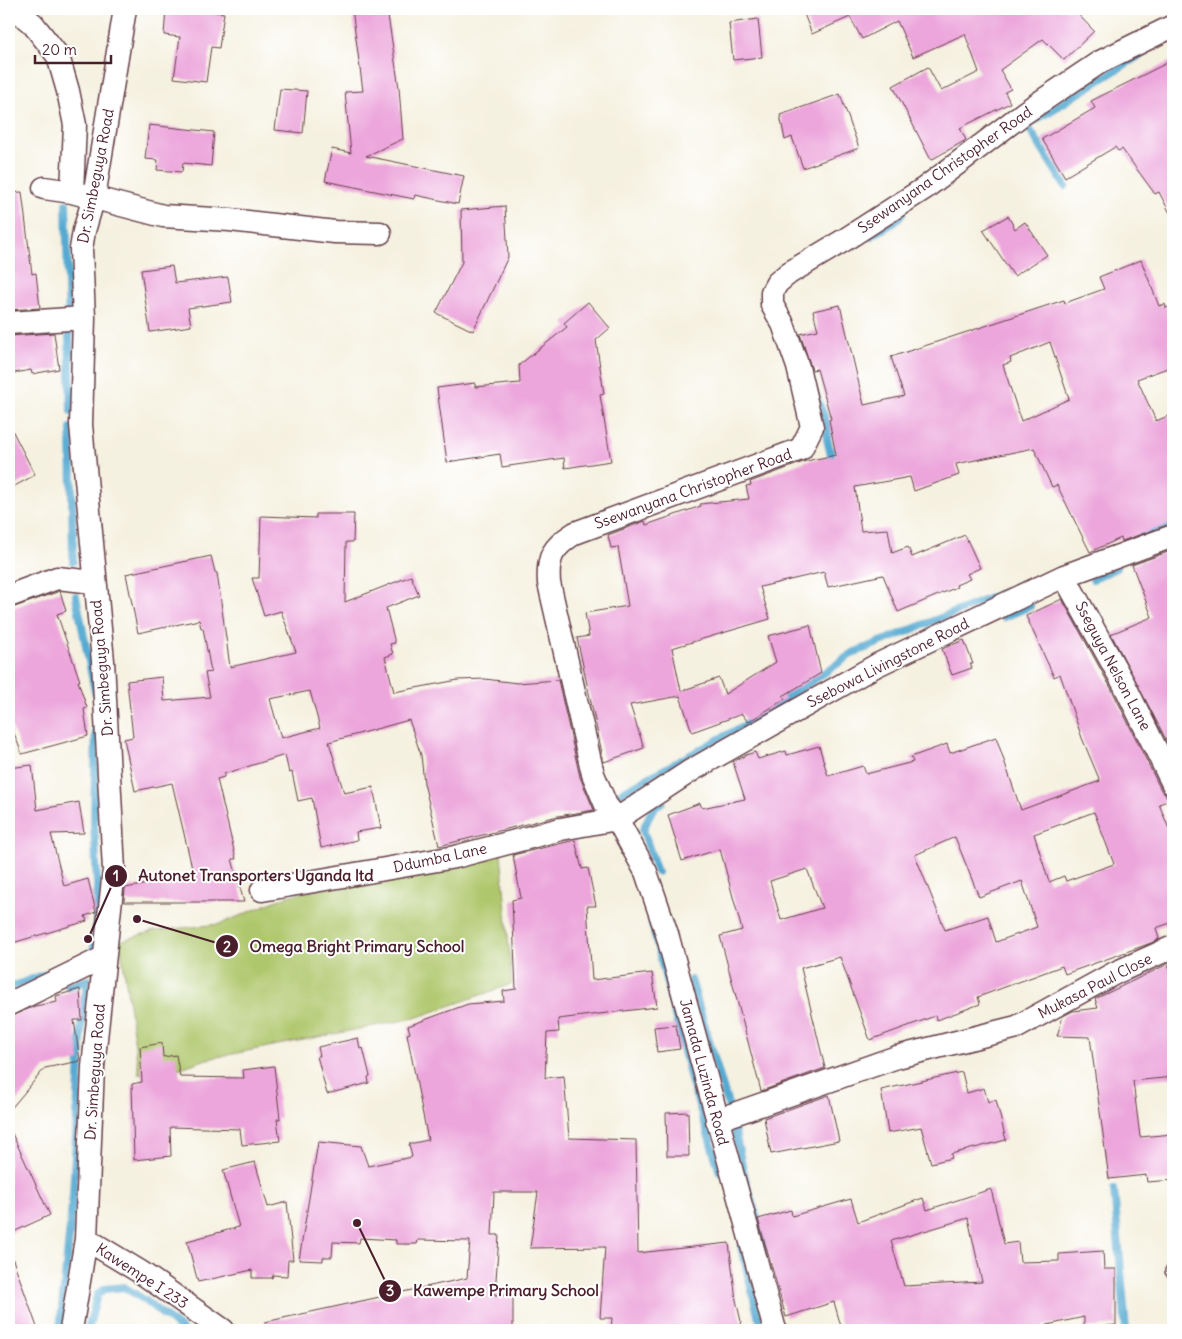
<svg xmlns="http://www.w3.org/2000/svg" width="1182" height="1339" viewBox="0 0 1182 1339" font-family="Delius,sans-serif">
  <rect width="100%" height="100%" fill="#fff"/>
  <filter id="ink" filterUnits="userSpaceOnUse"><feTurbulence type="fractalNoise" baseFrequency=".02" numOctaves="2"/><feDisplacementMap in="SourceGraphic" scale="10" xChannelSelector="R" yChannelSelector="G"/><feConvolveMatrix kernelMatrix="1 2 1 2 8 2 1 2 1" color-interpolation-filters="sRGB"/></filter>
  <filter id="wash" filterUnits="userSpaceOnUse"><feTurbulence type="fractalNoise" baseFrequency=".0096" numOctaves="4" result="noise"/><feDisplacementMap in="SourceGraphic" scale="20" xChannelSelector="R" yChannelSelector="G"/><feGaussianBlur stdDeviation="1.12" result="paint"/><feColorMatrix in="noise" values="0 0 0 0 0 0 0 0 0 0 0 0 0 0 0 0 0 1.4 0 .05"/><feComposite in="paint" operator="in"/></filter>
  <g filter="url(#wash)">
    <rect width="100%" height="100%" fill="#f5f1e0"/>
    <path fill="#afc76c" stroke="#7c734c" d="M501,852L512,984L415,1018L207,1059L175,1070L139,1074L120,941L154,931L220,924L287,896Z"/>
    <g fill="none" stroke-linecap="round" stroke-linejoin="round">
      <path stroke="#56aad2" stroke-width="8" d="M1027,125L1065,186
        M1015,133L1143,53
        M66,204L71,411
        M871,236L895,222L902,213
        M812,386L828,427L827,439L831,455
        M71,428L73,561
        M1139,537L1173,522
        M1093,579L1116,568
        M76,596L95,692
        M1004,617L1030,606
        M619,794L760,717L853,653L1008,591
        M657,872L643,830L652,810L662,802
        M652,923L692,1083L720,1172
        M90,957L93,956L98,903L94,825L96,724
        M691,980L729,1108
        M9,988L51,972
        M733,1123L745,1179L760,1229L763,1247
        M1114,1190L1126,1330
        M741,1246L758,1315L765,1330
        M60,1330L73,1195L82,1019L88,980L68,986
        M88,1330L97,1295L104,1289L124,1287L146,1301L182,1330"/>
    </g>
    <g id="blocks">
      <path fill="#eca6db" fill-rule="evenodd" d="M166,9H194L224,13L219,48L211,47L206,82L174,78L180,37L164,35Z
        M352,9H387L399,88L403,139L366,156L464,176L458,204L415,195L414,199L325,181L332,149L351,153L345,92L363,91Z
        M802,9H1073L1094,31L1064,60L1043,39L1000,70L1011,89L1005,92L1010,103L960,128L966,140L931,160L893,86L928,67L941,91L979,72L965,34L913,57L897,21L862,39L850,17L812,34Z
        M758,19L762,57L733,60L729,23Z
        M1173,60V219L1159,192L1155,194L1122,149L1118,151L1115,147L1065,177L1042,139L1095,108L1091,101Z
        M280,89L307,91L303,133L275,130Z
        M840,94L859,148L803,168L792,137L785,140L780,115Z
        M149,125L214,132L211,166L183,163L182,172L157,170L158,160L145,159Z
        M22,192L32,274L36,273L40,308L9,310V193Z
        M505,206L508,257L473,331L436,313L462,262L461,210Z
        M1008,216L1015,229L1025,222L1047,255L1014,276L983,230Z
        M1141,260L1159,306L1165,304L1166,308L1173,305V366L1137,379L1156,421L1173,414V523L1122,541L1121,538L1090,552L1057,485L1052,487L1034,448L956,464L959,475L914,491L910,477L855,487L861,531L888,529L892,553L908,547L912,557L965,535L980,568L967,574L970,579L956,585L957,587L898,612L883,575L828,587L824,572L760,587L770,619L672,648L681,691L719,678L725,694L776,662L768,636L810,625L821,673L783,696L785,699L748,722L742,714L692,732L680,696L630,705L644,748L604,762L577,638L589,636L585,613L628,606L618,547L611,548L608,535L645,521L646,525L701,506L700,504L749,499L746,486L751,485L750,482L806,461L836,455L829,420L831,419L817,369L812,370L800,334L818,330L813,311L840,305L864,405L904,396L891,357L1064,300L1065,303L1104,289L1099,277ZM1050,342L1069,399L1021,421L1003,365L1011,362L1010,358Z
        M172,266L175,283L228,277L232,302L188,308L191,326L150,332L141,270Z
        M588,302L610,328L596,340L604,394L600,395L611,461L565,468L564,458L502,467L500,454L447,462L437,388L475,383V387L520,383L519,365L567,327L564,323Z
        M54,333L59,369L32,374L31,370L9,374V336Z
        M9,424L35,475L9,489Z
        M316,514H354L353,542H346L345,602L411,576L419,595L386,608L395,643L390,644L393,654L385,657L394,692L458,680L485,679L517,683L558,680L580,777L594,810L558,816L439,846L424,783L421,755L409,720L329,742L344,793L373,787L381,828L356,832L357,840L321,848L312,798L298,801L292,772L289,773L285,755L224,774V777L217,779L236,859H232L244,902H124L125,888L194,876L172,783L135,791L124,739L133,737L127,681L162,677L164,701L210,697L205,673L211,672L203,628H201L199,620L138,633L126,574L211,556L215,572L217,573L230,667L296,652L281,611L264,616L252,578H259L261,516L316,518ZM310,691L320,728L281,738L270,699Z
        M1173,550V750L1172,751L1111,634L1152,617L1132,565Z
        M60,591L66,611L57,614L80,681H78L87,708L84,709L88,736L22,754L9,720V609Z
        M1062,599L1112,690L1161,790L1170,800L1159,804L1173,839V922L1156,928L1159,939L1151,943L1065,974L1062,966L978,997L980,1004L937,1020L935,1016L870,1040L840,957L801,968L825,1068L761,1091L720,936L742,930L720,849L682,861L668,815L700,803L702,808L745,799L733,762L746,755L755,752L758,759L786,751L787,755L819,746L828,776L863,766L866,774L913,762L911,757L947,744L950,753L996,737L1021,810L1100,781L1082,738L1060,674L1054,677L1026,616ZM1094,812L1114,864L1066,881L1064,876L1049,882L1034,834ZM955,837L979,897L1022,881L1037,927L996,942L988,916L945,930L915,855ZM807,869L822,908L781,920L770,881Z
        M964,640L973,664H970L972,668L952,675L942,649Z
        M32,765L37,810L79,802L84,833L51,834L64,886L88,879L96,912L85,916L87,921L9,944V768Z
        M575,840L582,869L588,868L596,906H587L592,980L652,973L657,1007L558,1019L559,1032L547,1033L545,1078L564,1076L569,1138L636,1140L638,1253L729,1243L736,1300L743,1330H611L612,1318H600L605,1247L530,1248L538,1192H494L492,1235H499L495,1295H513V1330H266L265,1322L467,1278L470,1241L418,1240L417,1244H396V1240L360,1238L359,1243L333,1242L332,1257H323V1261L299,1260L318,1142L361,1146L368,1166L412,1157L409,1144L428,1140L407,1034L410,1033L408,1026L468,1004L504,1001L503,991L516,989L512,900L521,898L513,855Z
        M1168,964L1173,978V1077L1133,1081L1140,1137L1173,1134V1180L1147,1182L1146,1175L1109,1179L1090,1037L1057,1036L1063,1016L1073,1011L1098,1008L1095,999Z
        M80,989L82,1020H74L80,1061L45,1068L9,1111V1017L35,1006L57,1002L56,996Z
        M676,1025L680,1049L657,1052L654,1027Z
        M358,1038L360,1049L363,1048L370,1076L368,1077L369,1083L327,1094L317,1056H320L318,1047Z
        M162,1043L163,1057L176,1055L180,1077L244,1078L243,1070L274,1066L280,1119H277L280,1141L242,1145L240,1129L170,1127L171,1156L134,1160L132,1084L142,1082L140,1047Z
        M962,1072L967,1093L984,1088L988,1102L996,1100L1006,1140L951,1154L952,1158L931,1163L921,1127L888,1133L881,1090Z
        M829,1095L839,1141L771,1154L764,1118Z
        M688,1112L689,1156H667L666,1113Z
        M9,1127L50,1215L9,1234Z
        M255,1162L268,1207L287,1202L293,1260H288L287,1276L273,1275L272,1278H252V1270L198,1282L187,1241L239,1227L223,1170Z
        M991,1189L1004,1244L1018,1242L1020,1262L1059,1261V1254L1103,1251L1104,1269H1116V1325L1084,1328V1317L1043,1326V1330H842L834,1302L786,1317L758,1219L791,1210L792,1216L851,1199L858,1222L923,1198L927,1210ZM968,1218L982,1282L904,1286L891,1241Z
        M12,1257L38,1330H9V1258Z"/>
    </g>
  </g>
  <g filter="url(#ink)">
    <use href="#blocks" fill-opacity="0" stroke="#643e46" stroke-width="1"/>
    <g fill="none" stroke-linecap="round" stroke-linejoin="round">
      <g stroke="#643e46" stroke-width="14">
        <path id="lane" d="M1171,1271H1173"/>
      </g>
      <g stroke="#643e46" stroke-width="25">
        <path id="street" d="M15,9L33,24L58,56L68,91L75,125L72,192L163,216L230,220L335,232L380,233
          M44,188L72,192
          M9,323L84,318
          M1064,576L1124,684L1173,784
          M9,596L57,578L94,582
          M262,890L455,857L561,829L617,819L692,770L877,665L1064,576L1173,536
          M9,1004L103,958
          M717,1120L897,1057L1017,1027L1115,973L1173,947
          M86,1239L142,1273L223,1330
          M71,1330L86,1239L93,1067L114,870L103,661L81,425L84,318L81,249L84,231L94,197L125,9
          M775,1330L667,934L646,872L617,819L606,805L593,774L549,583C547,556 553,547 575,533L801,449L812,427L798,367L783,324L772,305V292L777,283L789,273L846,239L925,188L1024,113L1100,62L1173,26"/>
      </g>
      <use href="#lane" stroke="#fff" stroke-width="11"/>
      <use href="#street" stroke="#fff" stroke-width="22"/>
    </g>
  </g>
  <g text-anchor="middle" stroke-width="4" stroke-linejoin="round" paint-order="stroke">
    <g font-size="15" fill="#4a1f2b" stroke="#fff">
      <text transform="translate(945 170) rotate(-35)" y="5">Ssewanyana Christopher Road</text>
      <text transform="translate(96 176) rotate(-79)" y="5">Dr. Simbeguya Road</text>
      <text transform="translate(693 489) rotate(-20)" y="5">Ssewanyana Christopher Road</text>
      <text transform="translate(888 663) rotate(-27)" y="5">Ssebowa Livingstone Road</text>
      <text transform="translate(1113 666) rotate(62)" y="5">Sseguya Nelson Lane</text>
      <text transform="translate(102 668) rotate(-95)" y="5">Dr. Simbeguya Road</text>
      <text transform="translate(440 858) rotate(-12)" y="5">Ddumba Lane</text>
      <text transform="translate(1095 986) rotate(-27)" y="5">Mukasa Paul Close</text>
      <text transform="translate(95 1072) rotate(-86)" y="5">Dr. Simbeguya Road</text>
      <text transform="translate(704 1072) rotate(75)" y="5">Jamada Luzinda Road</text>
      <text transform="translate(142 1276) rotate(33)" y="5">Kawempe I 233</text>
    </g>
  </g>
  <path fill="none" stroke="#4a1f2b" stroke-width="2" d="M88 939L116 876M137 919L227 946M357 1223L390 1291"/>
  <g fill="#4a1f2b" stroke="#fff" stroke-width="2">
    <circle cx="88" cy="939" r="5"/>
    <circle cx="137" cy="919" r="5"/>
    <circle cx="357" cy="1223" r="5"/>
    <circle cx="116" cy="876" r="12"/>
    <circle cx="227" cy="946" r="12"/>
    <circle cx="390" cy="1291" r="12"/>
  </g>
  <g font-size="15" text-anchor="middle" font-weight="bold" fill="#fff">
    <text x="116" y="881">1</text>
    <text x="227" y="952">2</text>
    <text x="390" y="1296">3</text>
  </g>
  <g font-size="16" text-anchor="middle" font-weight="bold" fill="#4a1f2b" stroke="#fff" stroke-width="4" stroke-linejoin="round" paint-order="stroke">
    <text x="256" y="881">Autonet Transporters Uganda ltd</text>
    <text x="357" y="952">Omega Bright Primary School</text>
    <text x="506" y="1296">Kawempe Primary School</text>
  </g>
  <rect width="1182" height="1339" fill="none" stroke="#fff" stroke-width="30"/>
  <path d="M35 55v8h76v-8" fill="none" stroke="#4a1f2b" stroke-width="2.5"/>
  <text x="42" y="55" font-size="15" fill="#4a1f2b" stroke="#ffffff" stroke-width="4" paint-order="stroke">20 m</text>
</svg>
